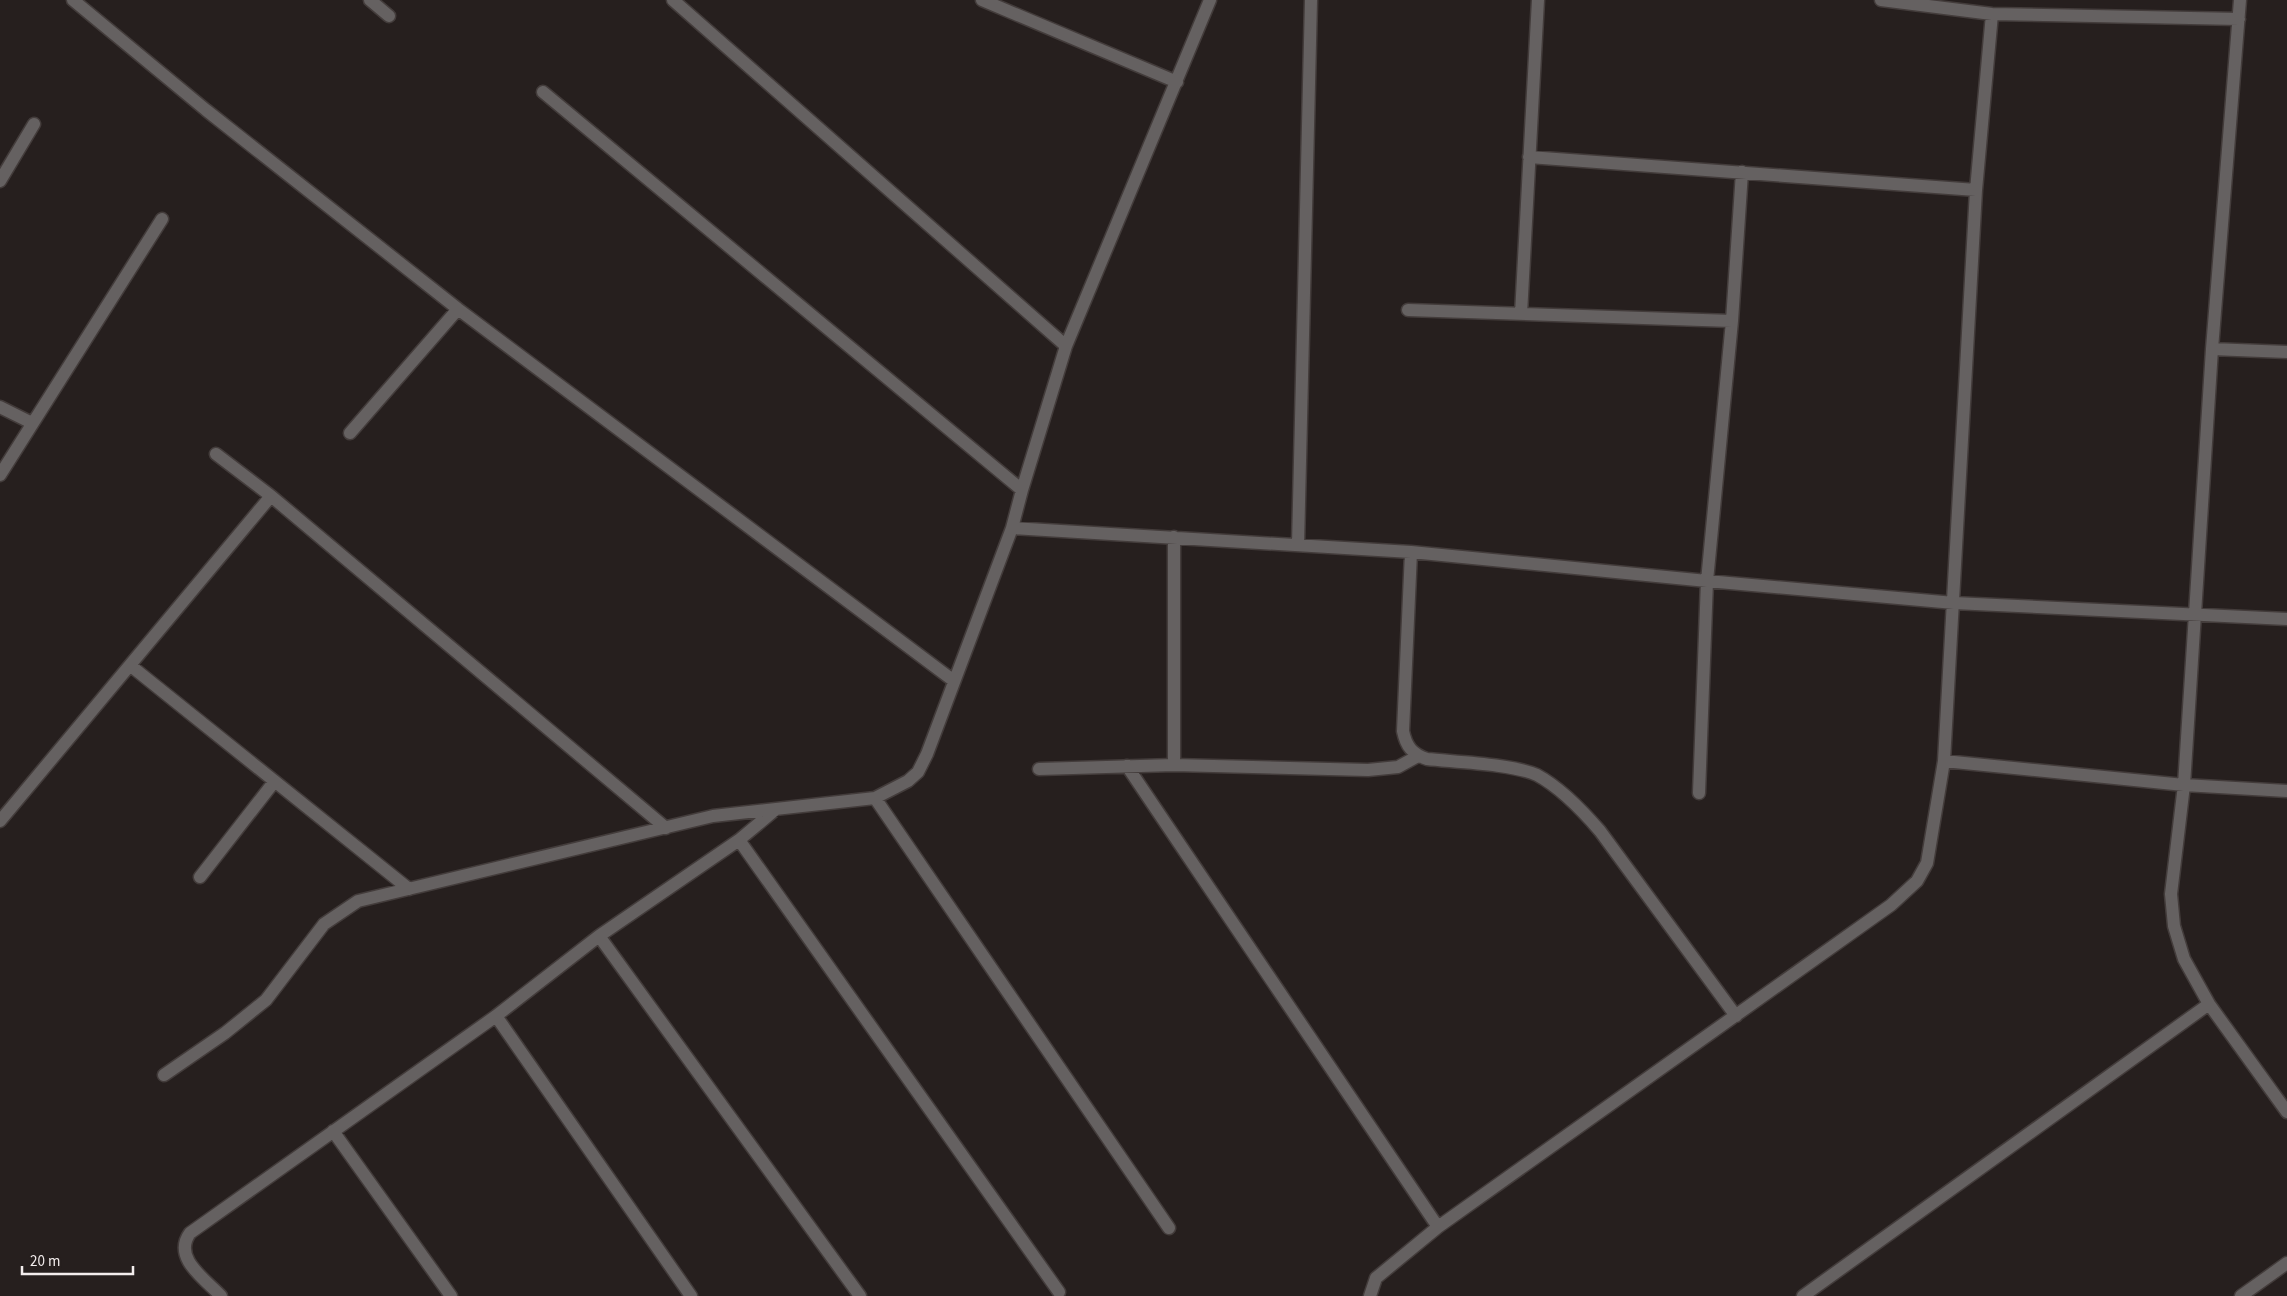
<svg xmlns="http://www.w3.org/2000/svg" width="2287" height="1296" viewBox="0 0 2287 1296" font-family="'Source Sans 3',sans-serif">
  <rect width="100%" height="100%" fill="#261f1e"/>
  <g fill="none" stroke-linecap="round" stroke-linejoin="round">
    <g stroke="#433c3b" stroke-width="15">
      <path id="minor" d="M73,0L206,110L458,309L954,681
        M370,0L389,16
        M673,0L1066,346
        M982,0L1177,82
        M1881,0L1992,14L2239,19
        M2240,0L2212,349L2184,785L2171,894L2174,926L2184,959L2209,1004L2287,1112
        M543,92L1022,490
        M1529,157L1976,190
        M0,181L34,124
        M1408,310L1732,321
        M1521,314L1538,0
        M2212,349L2287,352
        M0,407L32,423
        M350,433L458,309
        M216,454L271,496L666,828
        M0,475L162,219
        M1012,528L1411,552L1707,581L1954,603L2287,619
        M1174,537V765
        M1298,545L1311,0
        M1411,552L1403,731C1406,746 1412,754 1427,759C1455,762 1513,764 1537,775C1561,788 1582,810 1600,831L1736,1016
        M131,666L409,889
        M1944,761L2184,785L2287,791
        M1127,766L1438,1227
        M1039,769L1174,765L1368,770L1398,767L1418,756
        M1699,793L1707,581L1732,321L1742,172
        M875,798L1169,1228
        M0,821L271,496
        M739,840L1059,1292
        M200,877L274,782
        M599,936L860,1296
        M496,1016L691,1296
        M164,1075L225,1033L266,1000L324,924L358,901L713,816L875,798L908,781L918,772L927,754L1012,528L1022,490L1066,346L1210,0
        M333,1131L451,1296
        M221,1296C205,1279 172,1258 190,1233L496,1016L599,936L739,840L775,810
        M1370,1296L1376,1278L1438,1227L1891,905L1917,881L1927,863L1944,761L1976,190L1992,14
        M1803,1296L2209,1004
        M2241,1296L2287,1263"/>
    </g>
    <use href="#minor" stroke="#656161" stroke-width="12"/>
  </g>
  <path d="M22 1266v8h111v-8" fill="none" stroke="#f3eded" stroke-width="2.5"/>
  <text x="30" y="1266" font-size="15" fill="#f3eded" stroke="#261f1e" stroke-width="4" paint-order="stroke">20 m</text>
</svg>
